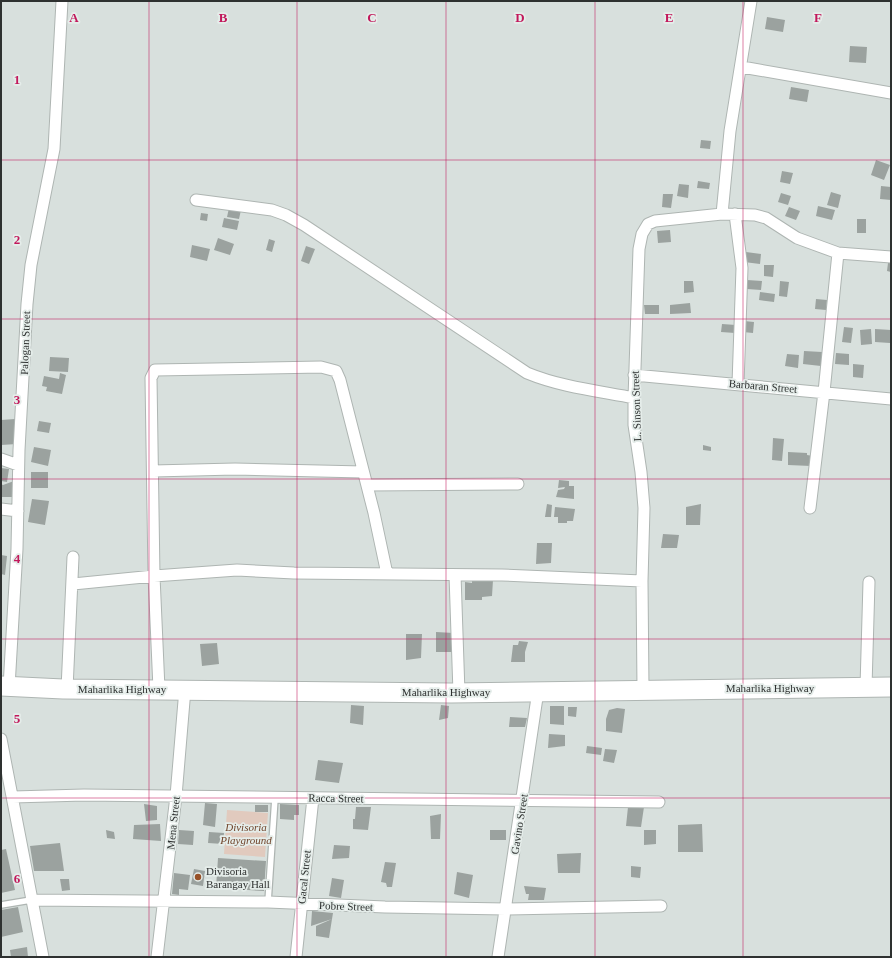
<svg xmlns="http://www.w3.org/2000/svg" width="892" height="958" viewBox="0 0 892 958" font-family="Georgia,serif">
  <rect width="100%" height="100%" fill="#d8e0dd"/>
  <path fill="#e1cabe" d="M227,810L268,813L265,857L224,854Z"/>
  <path fill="#9ba29f" d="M767,17L785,20L783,32L765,29Z
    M850,46L867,47L866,63L849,62Z
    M791,87L809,90L807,102L789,99Z
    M701,140L711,141L710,149L700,148Z
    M876,160L890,165L884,180L871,175Z
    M782,171L793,173L790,184L780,182Z
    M698,181L710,183L709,189L697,188Z
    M679,184L689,185L688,198L677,196Z
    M881,186L891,187V200L880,199Z
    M831,192L841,195L838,208L827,205Z
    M781,193L791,196L788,205L778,202Z
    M663,194H673L671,208L662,207Z
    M818,206L835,210L832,220L816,216Z
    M789,207L800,211L796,220L785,216Z
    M229,208L241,210L239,219L227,217Z
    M201,213L208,214L207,221L200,220Z
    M224,218L239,221L237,230L222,227Z
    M857,219H866V233H857Z
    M670,230L671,242L658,243L657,231Z
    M218,238L234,244L230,255L214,250Z
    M269,239L275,241L272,252L266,250Z
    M192,245L210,249L207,261L190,257Z
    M306,246L315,249L309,264L301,261Z
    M746,252L761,254L760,264L744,262Z
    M888,263H891V272L887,271Z
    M764,265H774L773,277L764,276Z
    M747,280L762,281L761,290L747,289Z
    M684,281H693L694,292L684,293Z
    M780,281L789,282L787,297L779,296Z
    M760,292L775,294L774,302L759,300Z
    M816,299L827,300L826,310L815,309Z
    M690,303L691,313L670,314V305Z
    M644,305H659V314H645Z
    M744,321L754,322L753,333L743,332Z
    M722,324L736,325L735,333L721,332Z
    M844,327L853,328L851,343L842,342Z
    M871,329L872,344L861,345L860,330Z
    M875,329L891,330L890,343L875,342Z
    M804,351L822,352L821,366L803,364Z
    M836,353L849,354V365L835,364Z
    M787,354L799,355L798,368L785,366Z
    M50,357L69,358L68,372L49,371Z
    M853,364L864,365L863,378L853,377Z
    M60,373L66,375L62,394L46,391L47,387L42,386L44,376L59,379Z
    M15,419L17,444L1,445V420Z
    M39,421L51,423L49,433L37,431Z
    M773,438L784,439L782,461L772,460Z
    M703,445L711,447V451L703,450Z
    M34,447L51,450L48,466L31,462Z
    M788,452L807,453V455L813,456L811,466L788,465Z
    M1,468L9,469L7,482L1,481Z
    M31,472H48V488H31Z
    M559,480L569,481V486H574V499L556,497L558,490L564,489L565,487L558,488Z
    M14,481L13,497H1V484L3,485Z
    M32,499L49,501L45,525L28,522Z
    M547,504L552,505L551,517H545Z
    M701,504L700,525H686V507Z
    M555,507L575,509L573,521H567V523H558V517H554Z
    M663,534L679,535L677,548H661Z
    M537,543H552L551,563L536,564Z
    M1,555L7,556L5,575L1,574Z
    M472,579L493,580L492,596L482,597V600H465V582L472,583Z
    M436,632L454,633L453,652H436Z
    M406,634H422L421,658L406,660Z
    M519,641L528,642L525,652V662H511L513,645H518Z
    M217,643L219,664L202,666L200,644Z
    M351,705L364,706L363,725L350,723Z
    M441,705L449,706L448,718L439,720Z
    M550,706H564V725L550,724Z
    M568,707H577L576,717L568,716Z
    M617,708L625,709L622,733L606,731V719L609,710Z
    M510,717L527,718L525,727H509Z
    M549,734L565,735V746L548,748Z
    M587,746L602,748L601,755L586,753Z
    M605,749L617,750L614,763L603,761Z
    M318,760L343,763L339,783L315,780Z
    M205,803L217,804L215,827L203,825Z
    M144,804L157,806V820L146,821Z
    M280,804L299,805V815H294V820L280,819Z
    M255,805H268V812H255Z
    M356,807H371L368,830L353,829V819H355Z
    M628,807H644L641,827L626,826Z
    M441,814L440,839H431L430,816Z
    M160,824L161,841L133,839L134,825Z
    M702,824L703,852H678V825Z
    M106,830L114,832L115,839L107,838Z
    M179,830L194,831L193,845L178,844Z
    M490,830H506V840H490Z
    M644,830H656V844L644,845Z
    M209,832L224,833L223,844L208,843Z
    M60,843L64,871H34L30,846Z
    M334,845L350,846L349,858L332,859Z
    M6,849L15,890L1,893V850Z
    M581,853L580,873H558L557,854Z
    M218,858L266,861L264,891L216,888Z
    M385,862L396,863L392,887H387L386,883L381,882Z
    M631,866L641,867L640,878L631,877Z
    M194,869L205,871L203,886L191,884Z
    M457,872L473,875L469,898L454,894Z
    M174,873L190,875L188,890L179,889V895L172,894Z
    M332,878L344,880L341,898L329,896Z
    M60,879H69L70,890L62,891Z
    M524,886L546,888L544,900H528L529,894H526Z
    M18,907L23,932L1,937V910Z
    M312,911L333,913L332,919L329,938L316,936V926L332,919L311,926Z
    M27,947L28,957H11L10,950Z"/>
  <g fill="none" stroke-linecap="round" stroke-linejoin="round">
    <g stroke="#aeb5b2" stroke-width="8">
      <path id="service" d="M268,902L275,798
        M1,905L31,900"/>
    </g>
    <g stroke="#aeb5b2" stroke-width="13">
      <path id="minor" d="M742,67L891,93
        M196,200L272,210L286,215L304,225L527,373C561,387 598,391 634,398
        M722,214L730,131L751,1
        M735,214L742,268L738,384
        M838,253L891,257
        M634,375L891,399
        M1,459L18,465
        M153,471L235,469L363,472
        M367,485L518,484
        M1,509L18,511
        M455,575L459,693
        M73,584L154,576L237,570L294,573L502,575L642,581
        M9,687L17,549L19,450L27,304L31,265L54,149L62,1
        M866,687L869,582
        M67,689L73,557
        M159,689L154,576L151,378L155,370L321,367L336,371L340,380L374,513L387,574
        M643,689L642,581L644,508L641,472L634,425V398L639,249L642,234L648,224L655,221L722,214L755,215L766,218L797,238L838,253L824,392L810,508
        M1,739L43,957
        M13,797L84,795L659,802
        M31,900L268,902L385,907L506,909L661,906
        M157,957L176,796L185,689
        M296,957L313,798
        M498,957L538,691"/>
    </g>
    <g stroke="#aeb5b2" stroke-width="21">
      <path id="trunk" d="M1,686L63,689L451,693L891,687"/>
    </g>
    <use href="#service" stroke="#fff" stroke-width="5.5"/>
    <use href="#minor" stroke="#fff" stroke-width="11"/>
    <use href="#trunk" stroke="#fff" stroke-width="19"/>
  </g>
  <path fill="none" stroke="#c2185b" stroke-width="1" stroke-opacity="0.55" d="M149,1V957M297,1V957M446,1V957M595,1V957M743,1V957M1,160H891M1,319H891M1,479H891M1,639H891M1,798H891"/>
  <circle fill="#975128" stroke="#e5edea" stroke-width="1.5" cx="198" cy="877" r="4"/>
  <g text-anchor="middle" stroke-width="3.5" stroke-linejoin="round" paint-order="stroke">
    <g font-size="11" fill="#2e3130" stroke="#e5edea">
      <text transform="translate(25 343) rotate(-88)" y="4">Palogan Street</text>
      <text transform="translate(763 386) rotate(5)" y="4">Barbaran Street</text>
      <text transform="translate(636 406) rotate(-92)" y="4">L. Sinson Street</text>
      <text x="770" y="692">Maharlika Highway</text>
      <text x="122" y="693">Maharlika Highway</text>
      <text x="446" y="696">Maharlika Highway</text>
      <text transform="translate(336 798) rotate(1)" y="4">Racca Street</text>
      <text transform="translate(173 823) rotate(-84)" y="4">Mena Street</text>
      <text transform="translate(519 824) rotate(-81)" y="4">Gavino Street</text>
      <text transform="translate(304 877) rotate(-84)" y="4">Gacal Street</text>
      <text transform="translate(346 906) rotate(2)" y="4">Pobre Street</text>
    </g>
    <g font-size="11" font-style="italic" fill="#70442b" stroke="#e5edea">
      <text x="246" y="831">Divisoria<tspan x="246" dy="13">Playground</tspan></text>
    </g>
    <g font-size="11" fill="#2e3130" stroke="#e5edea" text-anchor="start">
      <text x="206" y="875">Divisoria<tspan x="206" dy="13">Barangay Hall</tspan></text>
    </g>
  </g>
  <g font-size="13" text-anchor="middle" font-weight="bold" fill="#c2185b" stroke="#e5edea" stroke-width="3.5" stroke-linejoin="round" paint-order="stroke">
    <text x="74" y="22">A</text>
    <text x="223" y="22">B</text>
    <text x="372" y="22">C</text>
    <text x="520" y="22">D</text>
    <text x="669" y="22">E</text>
    <text x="818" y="22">F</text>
    <text x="17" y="84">1</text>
    <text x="17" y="244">2</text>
    <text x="17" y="404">3</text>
    <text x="17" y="563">4</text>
    <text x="17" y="723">5</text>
    <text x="17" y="883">6</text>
  </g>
  <rect width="892" height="958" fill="none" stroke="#2e3130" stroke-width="4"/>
</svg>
